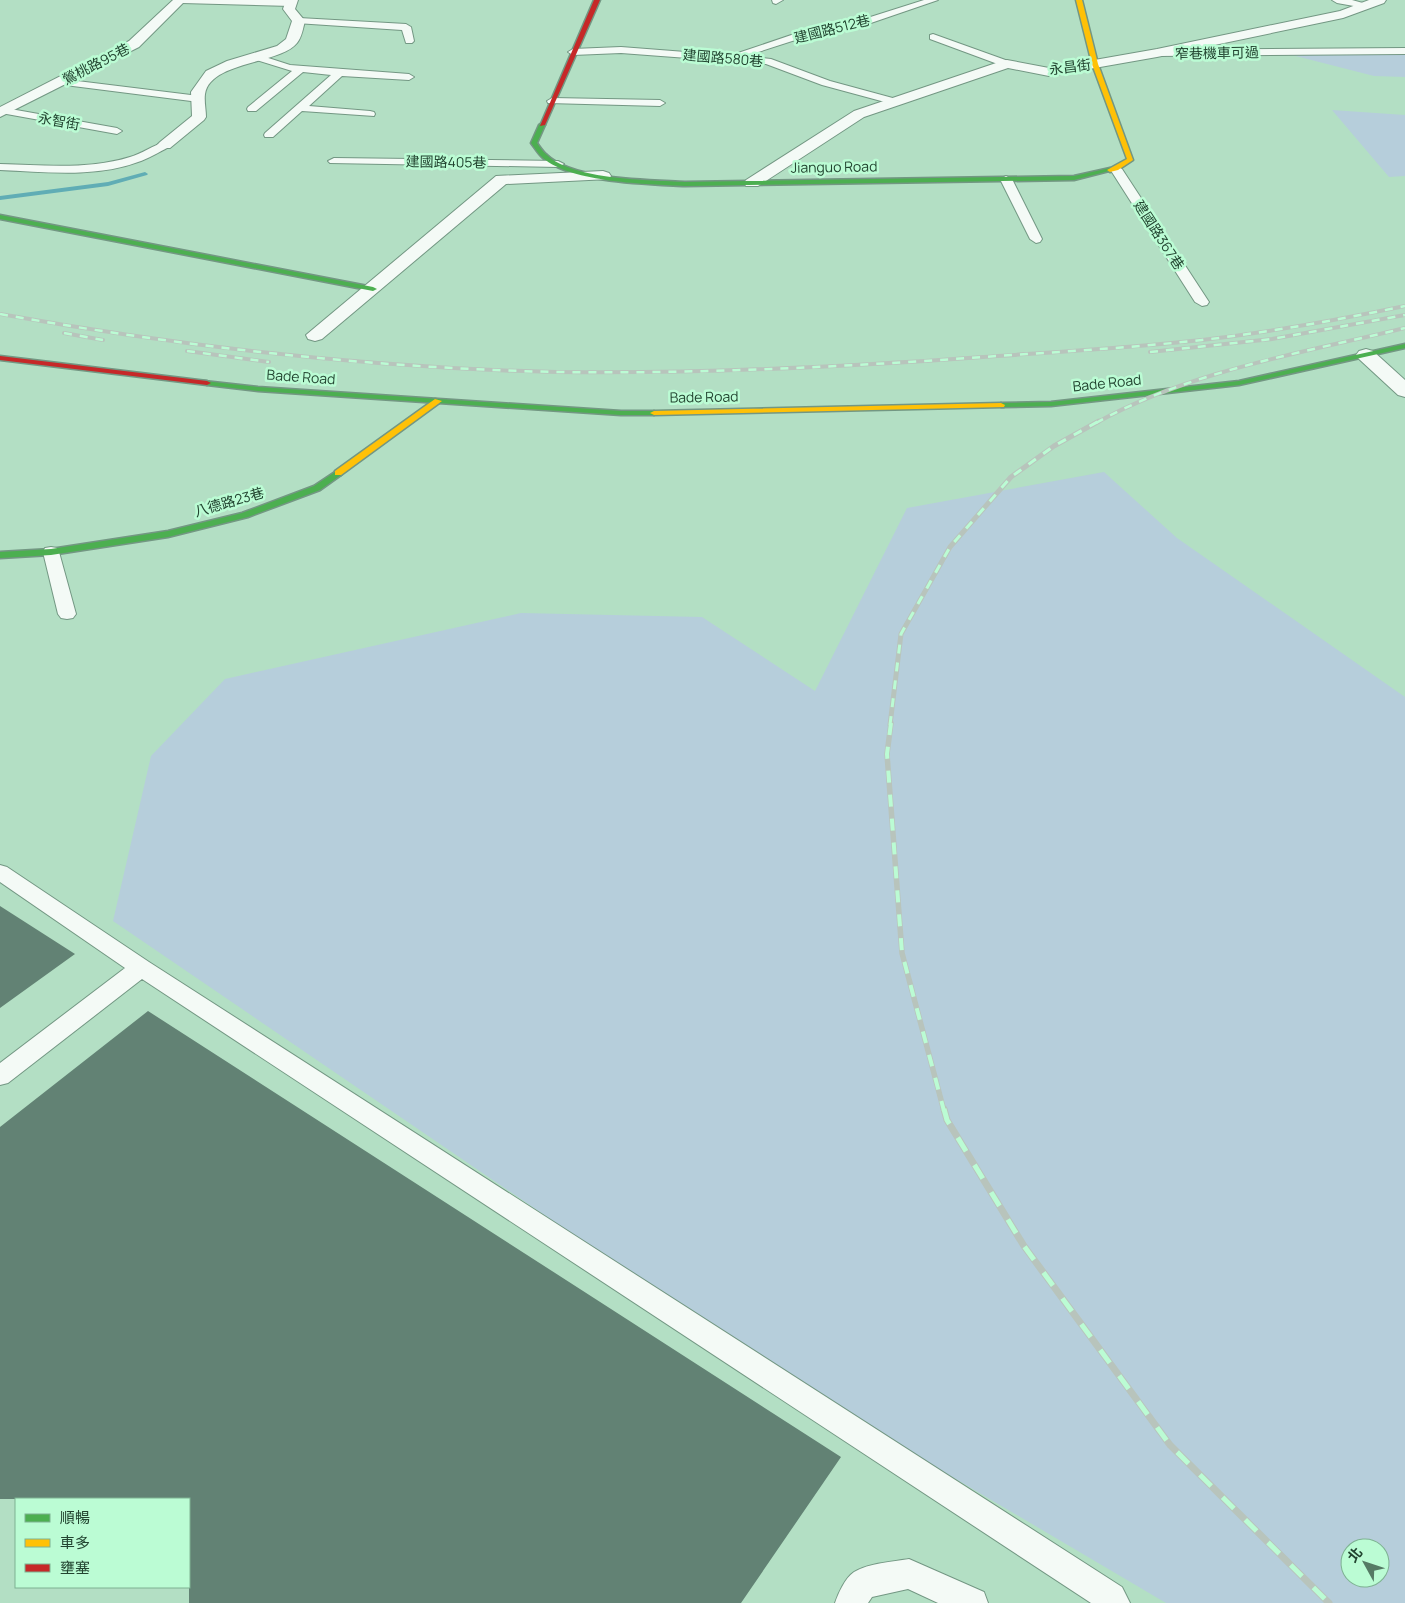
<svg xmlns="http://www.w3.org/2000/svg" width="1405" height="1603" viewBox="0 0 1405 1603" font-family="Manrope,'Noto Sans TC',sans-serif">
  <rect width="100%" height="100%" fill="#b3dfc4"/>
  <path fill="#b6cedb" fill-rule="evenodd" d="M1405,52V77L1374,76L1284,53Z
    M1332,110L1405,115V176L1389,177Z
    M1104,472L1177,538L1405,697V1603H1166L776,1373L113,921L151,756L225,679L521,613L702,617L815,691L907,508ZM1350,1548H1380V1578H1350Z"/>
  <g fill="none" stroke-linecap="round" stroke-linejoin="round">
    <path fill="#60adb5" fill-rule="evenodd" d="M145,172L148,174L147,175L108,186L0,200V196L108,182Z"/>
  </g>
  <path fill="#628274" d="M0,906L75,954L0,1008Z
    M148,1011L841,1457L741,1603H189V1499H0V1127Z"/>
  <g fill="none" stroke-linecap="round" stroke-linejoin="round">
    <g stroke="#739783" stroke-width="2">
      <path id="lane" d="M177,0H291L296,3L291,6L182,3Z
        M772,0H783L776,4L773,3Z
        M924,0H938L865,25L817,33L746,56L771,59L830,81L900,100L901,102L896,105L822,85L766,64L621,53L573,55L568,52L573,49L621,47L737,56L738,53L812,28L861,20Z
        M1332,0H1352L1370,5L1365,8L1337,3Z
        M299,18L406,24L411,27L414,41L412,43H406L402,30L296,23V19Z
        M933,34L1011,62L1012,64L1007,67L1003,66L930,39V35Z
        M1405,48V54L1157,56L1152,53L1157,50Z
        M256,54L290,65L409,74L414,77L409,80L342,76L309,106L370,111L374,112L375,114L374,116L302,111L273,137H265L264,135L265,133L331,75L303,72L256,111H248L247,109L248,107L292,71L253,59V55Z
        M61,79L199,96L204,99L199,102L57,84L56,82Z
        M552,98L660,100L665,103L660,106L548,103L547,101Z
        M5,108L117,128L122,131L117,134L1,113V109Z
        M165,142L171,145L169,147C159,152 148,159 138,162C95,178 45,172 0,170V164C42,165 89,170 130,157C142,154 153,145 165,142Z
        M334,158L558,161L564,164L558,167L330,163L328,161Z
        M1116,166L1122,169L1209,302L1207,305L1202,306L1195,302L1110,169Z
        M1006,176L1012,179L1042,239L1040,242L1036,243L1030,239L1000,179Z
        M51,547L57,548L59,552L76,614L73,618L67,619L61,618L58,614L43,552L45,548Z
        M0,865L7,867L149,962L1122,1587L1130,1603H1091L142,979L8,1083L0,1085V1063L125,968L0,882Z
        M909,1559L984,1592L988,1603H938L908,1589L872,1597L868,1603H835C838,1594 845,1578 854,1572C869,1563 892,1562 909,1559Z"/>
    </g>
    <g stroke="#739783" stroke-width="2">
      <path id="street" d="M173,0H186L139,47L0,117V107L129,41Z
        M286,0H298L295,9L305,21C303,28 302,37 297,43C281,64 210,61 205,94C204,101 206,110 206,117L204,120L170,148H160L157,145L160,142L192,116L191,92L206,71L227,61L277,46L286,39L292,21L283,9Z
        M1369,0H1386L1384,3L1343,18L1157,57L1049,76L1008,68L864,117L758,186H746L744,183L746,180L854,111L1002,61L1007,60L1049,68L1157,49L1340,11Z
        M603,171L609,173L611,176L609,179L506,184L322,339L315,341L308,339L306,335L496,176Z
        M1366,349L1373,351L1405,380V397L1398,395L1359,359L1356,355L1359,351Z"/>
    </g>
    <g stroke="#739783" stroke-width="3">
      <path id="fast" d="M542,123L545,125L537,143C540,147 543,152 547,155C573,180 649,180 685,182L1074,176L1110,168L1113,170L1074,180L685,186C648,184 572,183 543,158C538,154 535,148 531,143L539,125Z
        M0,215L373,287L377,289L373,291L0,219Z
        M1405,344V348L1239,385L1051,406L1001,407L997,405L1001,403L1051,402L1239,381Z
        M204,381L258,387L621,411H654L658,413L654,415H621L258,391L207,385L203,383Z
        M338,470L341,471V475L320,490L248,517L168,537L51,555L0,558V552L51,549L168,531L242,513L314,486Z"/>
    </g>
    <g stroke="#739783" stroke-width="3">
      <path id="slow" d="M1076,0H1082L1098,64L1133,160L1118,170L1110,172L1107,170L1127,159L1092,64Z
        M435,399L442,401L341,475H335V471Z
        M1001,403L1005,405L1004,407L654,415L650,413L654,411Z"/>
    </g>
    <g stroke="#739783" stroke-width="3">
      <path id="jam" d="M594,0H600L545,125L540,126Z
        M0,356L207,381L211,383L207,385L0,360Z"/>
    </g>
    <use href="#lane" fill="#f4faf6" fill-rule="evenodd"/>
    <use href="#street" fill="#f4faf6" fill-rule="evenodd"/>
    <use href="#fast" fill="#4caf50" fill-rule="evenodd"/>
    <use href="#slow" fill="#ffc107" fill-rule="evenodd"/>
    <use href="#jam" fill="#c62828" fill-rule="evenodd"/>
    <g stroke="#b8c4bc" stroke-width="4">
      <path id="rail-far3" d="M0,314C184,347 370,368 557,372C699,374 841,367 983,357C1056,352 1129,348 1202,340C1270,332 1338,320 1405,306
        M64,333L103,340
        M187,351L269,362
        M1150,352L1272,339L1405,315
        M1096,423C1189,371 1302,353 1405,328"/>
    </g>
    <g stroke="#b8c4bc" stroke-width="5">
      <path id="rail-far2" d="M890,725L901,634L950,547L1011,477L1054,446L1099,421"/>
    </g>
    <g stroke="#b8c4bc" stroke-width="5.5">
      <path id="rail-far1" d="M891,723L887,754L902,953L944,1111"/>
    </g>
    <g stroke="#b8c4bc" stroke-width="7">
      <path id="rail" d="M944,1109L947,1120L1024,1246L1170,1445L1329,1603"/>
    </g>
    <use href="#rail-far3" stroke="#bbfcd4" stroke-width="2.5" stroke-dasharray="8" stroke-linecap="butt"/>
    <use href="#rail-far2" stroke="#bbfcd4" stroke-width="3" stroke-dasharray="9" stroke-linecap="butt"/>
    <use href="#rail-far1" stroke="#bbfcd4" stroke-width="4" stroke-dasharray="12" stroke-linecap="butt"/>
    <use href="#rail" stroke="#bbfcd4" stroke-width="5" stroke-dasharray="16" stroke-linecap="butt"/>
  </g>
  <g text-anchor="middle" stroke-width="5" stroke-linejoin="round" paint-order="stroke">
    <g font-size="14" fill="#224430" stroke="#bbfcd4">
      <text transform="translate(832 29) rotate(-14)" y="5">建國路512巷</text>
      <text transform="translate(1217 53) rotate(-1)" y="5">窄巷機車可過</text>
      <text transform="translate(723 58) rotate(5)" y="5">建國路580巷</text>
      <text transform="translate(96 64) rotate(-27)" y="5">鶯桃路95巷</text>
      <text transform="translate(1070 67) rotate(-7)" y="5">永昌街</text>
      <text transform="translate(59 121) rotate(10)" y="5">永智街</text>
      <text transform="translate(446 162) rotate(1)" y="5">建國路405巷</text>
      <text transform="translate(834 167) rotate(-1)" y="5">Jianguo Road</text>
      <text transform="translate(1159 235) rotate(57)" y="5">建國路367巷</text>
      <text transform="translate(301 377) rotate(4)" y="5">Bade Road</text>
      <text transform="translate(1107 383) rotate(-6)" y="5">Bade Road</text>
      <text transform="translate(704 397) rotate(-1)" y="5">Bade Road</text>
      <text transform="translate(229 502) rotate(-16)" y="5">八德路23巷</text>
    </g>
  </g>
  <rect x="15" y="1498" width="175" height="90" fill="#bbfcd4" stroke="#7eb292"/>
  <rect x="25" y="1514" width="25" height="8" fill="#4caf50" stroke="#7eb292"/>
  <text x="60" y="1523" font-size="15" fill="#224430">順暢</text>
  <rect x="25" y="1539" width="25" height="8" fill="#ffc107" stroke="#7eb292"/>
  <text x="60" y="1548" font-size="15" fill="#224430">車多</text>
  <rect x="25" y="1564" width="25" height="8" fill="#c62828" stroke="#7eb292"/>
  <text x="60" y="1573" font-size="15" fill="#224430">壅塞</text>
  <g transform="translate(1365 1563) rotate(310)"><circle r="24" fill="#bbfcd4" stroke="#7eb292"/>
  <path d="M0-4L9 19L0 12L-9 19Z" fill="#557a64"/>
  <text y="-8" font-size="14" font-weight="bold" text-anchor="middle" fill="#224430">北</text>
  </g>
</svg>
